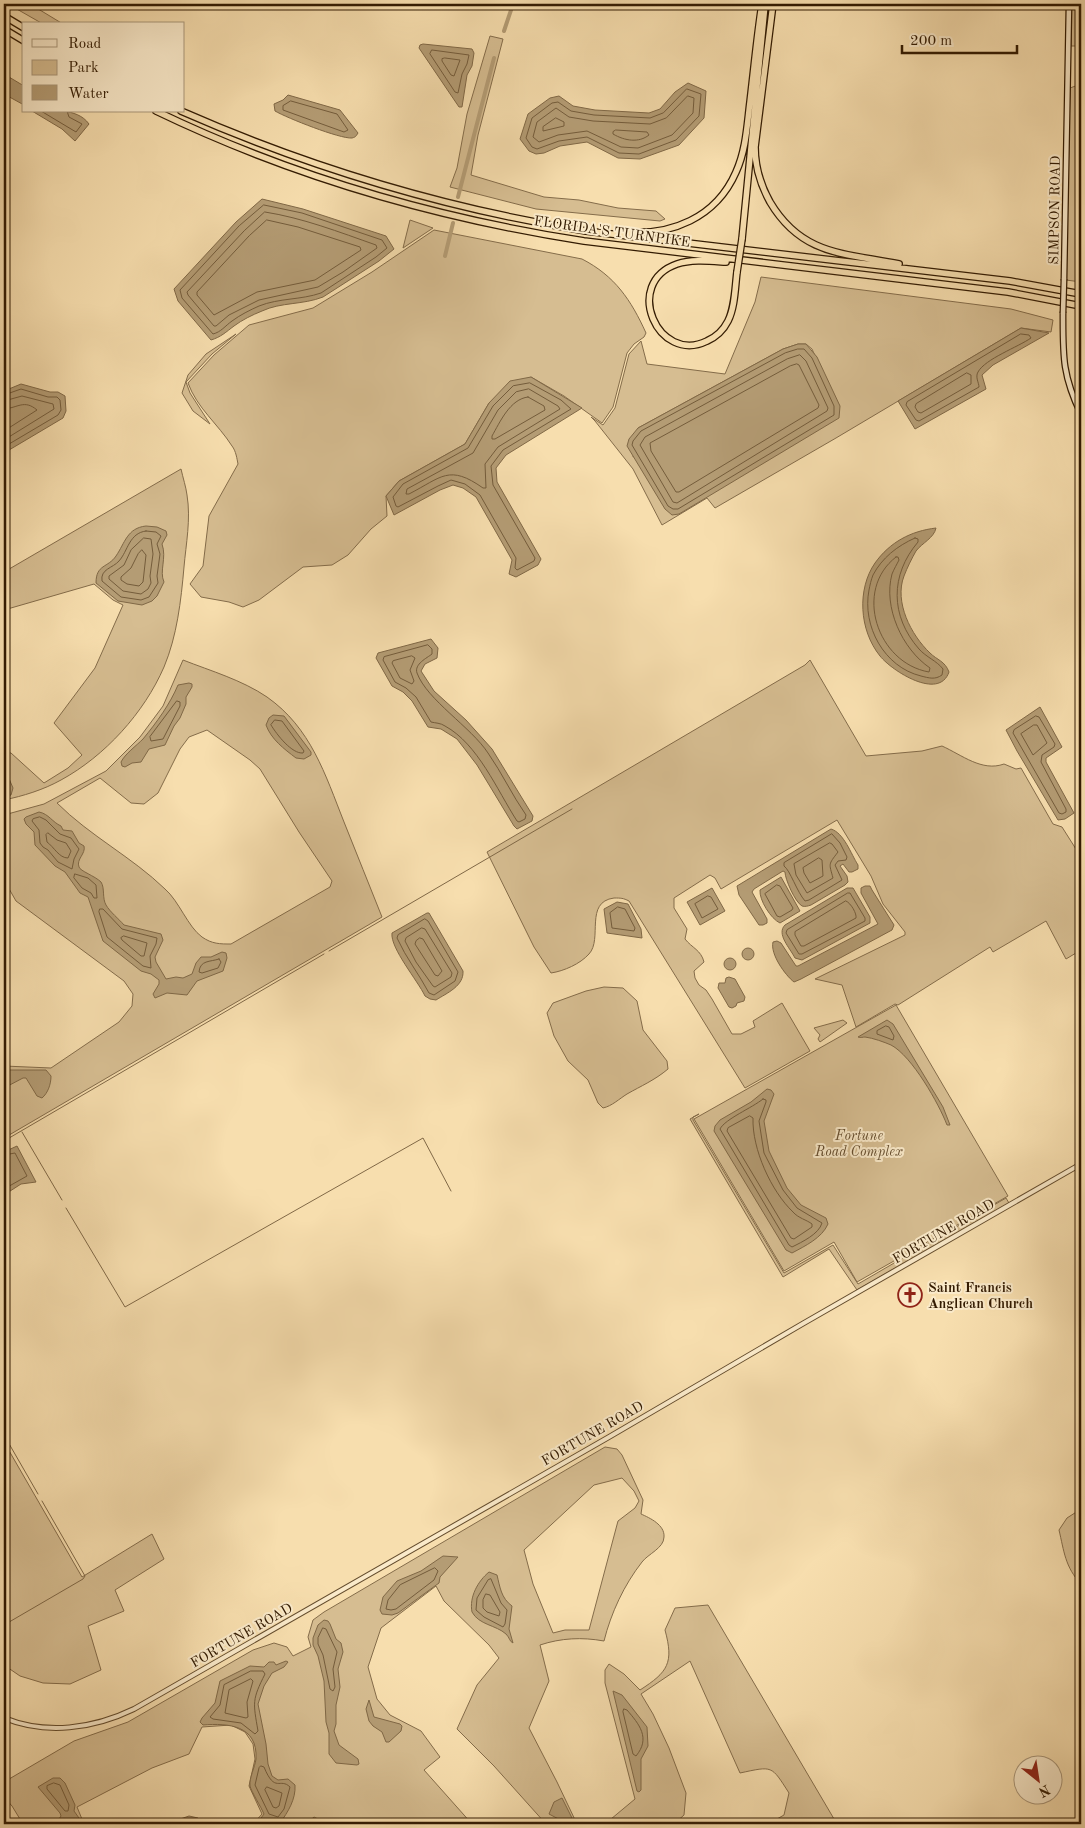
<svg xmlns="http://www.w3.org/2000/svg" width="1085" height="1828" viewBox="0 0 1085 1828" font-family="'Old Standard TT',serif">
  <rect width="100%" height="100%" fill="#f7deae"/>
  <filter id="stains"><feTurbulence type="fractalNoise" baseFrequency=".004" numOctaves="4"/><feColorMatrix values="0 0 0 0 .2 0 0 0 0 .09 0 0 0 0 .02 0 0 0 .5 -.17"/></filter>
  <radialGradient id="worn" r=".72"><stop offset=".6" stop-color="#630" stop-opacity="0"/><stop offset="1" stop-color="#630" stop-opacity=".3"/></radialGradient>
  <path fill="#d6bd91" stroke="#846c4a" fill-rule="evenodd" d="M8,4H30L63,24H43Z
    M1071,4H1081V46H1071Z
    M490,36L503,39L478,135L471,175L544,197L579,200L618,208L656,211L665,219L660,221L536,209L450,187L457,168L467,114Z
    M1081,84V282L1066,280L1070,88Z
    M410,220L433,228L403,248Z
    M434,230L582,259C615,276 631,300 646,333L644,337L634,344L627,353L613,407L602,423L564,396L531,377L489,403L465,444L399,481L386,496L387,516L371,529L348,555L332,565L303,567L259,600L243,607L229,602L201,597L190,584L203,566L209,516L238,464C237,459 236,451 232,446C218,424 197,408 188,383L214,355L249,325L313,308L372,272Z
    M761,277L1011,309L1053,320L1051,332L1021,328L836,438L715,508L707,498L662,525L633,469L595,421L591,417L603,425L615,408L629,354L641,341L647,364L725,374L755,302ZM798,344H806L812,349L817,360L633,457L638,428L783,349Z
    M236,334L212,354L186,382L190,393L210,424L193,411L182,393L188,375L206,354Z
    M181,469C183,478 186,487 187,495C191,519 186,544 184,567C181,601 177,636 164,667C144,713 105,756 61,780C43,790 23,796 4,800V752L11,753L44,783L68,768L82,755L54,723L95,668L123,605L113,600L94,584L4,610V572Z
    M183,660C211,671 242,680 267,697C311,728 325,774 344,822C357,854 369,885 382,917L4,1138V1066L51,1068L119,1022L132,1006L133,994L124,981L16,901L4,880V815L44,804L106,771L140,737L163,706ZM207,730L250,760L260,769L299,832L332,881L330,887L231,944C220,944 212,944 202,937C188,927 179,901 165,889C132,857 90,836 57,803L100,778L131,803L144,804L158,793L180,749L189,737Z
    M810,660L866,756L922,751L942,746C962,755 982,772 1004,764L1016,769L1021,768L1053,824L1062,827L1081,857V950L1066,959L1046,921L993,952L990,947L898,1005L895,1004L856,1027L842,985L815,979L905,935V932L883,904L871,876L837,820L721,889L715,878L710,875L674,898V908L687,929L685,939C692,948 701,950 704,962L694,971L695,978L699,985L706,990L712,999L732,1034H741L755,1027L753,1021L782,1003L810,1051L745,1088L629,901C623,898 621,898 614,898C584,902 603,939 589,954C580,964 564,971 551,973L534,947L487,852L805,665Z
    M604,987L623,988L637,1001L643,1030L667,1061L668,1069C655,1080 641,1086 627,1094C619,1099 612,1106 603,1108L598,1103L588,1080L568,1061L554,1036L547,1013L553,1003L586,991Z
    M896,1005L1008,1196L857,1282L834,1242L784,1271L694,1119Z
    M843,1020L847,1023L820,1042L818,1039L820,1035L814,1028Z
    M699,1114L693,1117V1120L784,1273L833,1245L858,1284L1006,1198L1009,1203L857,1290L829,1249L783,1277L690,1119Z
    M4,1442L82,1577L152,1534L164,1559L115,1590L124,1611L88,1626L101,1670L70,1684L43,1683L20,1676L4,1665Z
    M605,1447L617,1449L622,1455L643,1500L641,1514C650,1518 665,1525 664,1537C664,1548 648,1554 642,1562C624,1585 611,1613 604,1641C582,1637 561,1638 540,1645L549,1681L529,1728L557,1782L577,1824H546L494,1766L457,1729L477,1685L499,1658L489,1645L444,1601L436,1586L381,1628L368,1667L377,1699L390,1715L421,1731L440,1757L424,1770L472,1824H328L314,1817L306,1824H253L262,1814L249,1786L255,1759L253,1744L245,1732L231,1725L202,1727L189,1754L152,1768L77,1807L84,1824H57L55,1823L54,1824H23L12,1806L4,1797V1782L74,1741L128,1722L253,1650L274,1643L287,1647L293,1656L311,1647L308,1637L313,1620L324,1612ZM622,1478L634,1491L639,1501L635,1508L618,1521L589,1630H565L553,1633L533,1584L524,1550L594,1485Z
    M1081,1509V1584C1065,1567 1064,1551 1059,1530L1067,1518Z
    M708,1605L837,1824H768L784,1815L789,1793C771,1765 773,1766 740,1773L690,1661L641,1694L653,1714L669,1748L686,1793L684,1815L674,1824H605L635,1799L605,1683V1670L609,1664L624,1674L640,1690C668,1672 674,1663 665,1630L675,1608Z"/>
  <path fill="#b49c74" stroke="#806846" d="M423,44L472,49L474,53L472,66L467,75L462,107H459L419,48L420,45Z
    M4,74L24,86V105L4,94Z
    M688,83L706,91L704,118L679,145L640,159L618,158L587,142L560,146L544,153L536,154L529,151L520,139L528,114L550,98L559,96L573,106L595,110L649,113L660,109L675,92Z
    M288,95L340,110L358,133C356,136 356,137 352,138C340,139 287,118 275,111L274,104L283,100Z
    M32,111C50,111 77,107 89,124L75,141L62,129Z
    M262,199L303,209L386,236L394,249L379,261L323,297C303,305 281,302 262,311C252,315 242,320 234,326C226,332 221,337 211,340L178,301L174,289L236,222Z
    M1021,328L1049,333L993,365L982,375L986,389L915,429L898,401Z
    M798,344H806L817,357L840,406L839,418L679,514L672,515L665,509L627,446L629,439L638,428L783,349Z
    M531,377L582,408L506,455L496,468L497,482L541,559L538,565L516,577L509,574L512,560L476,497L463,488L453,485L440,490L394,515L386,496L399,481L465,444L489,403L510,381Z
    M21,384L50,392H58L65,396L66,411L63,418L4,453V391Z
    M146,526L157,527L166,531L167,535L162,544C167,558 159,571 164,582L157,596L152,601L142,605L118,601L96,583C96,564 108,568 116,556C125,543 127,528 146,526Z
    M936,528C934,538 922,543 916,551C912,558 907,568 904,576C894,602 911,635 930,653C937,660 945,661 949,672C939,701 892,671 880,656C859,630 857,589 875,563C890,542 911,531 936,528Z
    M431,639L438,648L437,658L425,664L421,671L434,691L466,720L492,749L533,816L532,821L517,829L514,826L477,765L457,739L441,729L428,727L412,701L403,692L392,686L376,658L378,653Z
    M189,683L192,684V687L186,697V704L180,718L174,726L165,745L149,749L141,762L132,763L125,767L122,766L121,762C125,754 136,746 143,739C157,722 170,704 178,685Z
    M1040,707L1062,747L1046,758V762L1074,813L1065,819L1058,820L1017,751L1006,730Z
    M273,715L284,716L311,752V755L304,759L296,758C284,749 271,739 266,725L269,718Z
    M4,767L13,788L11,795L4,797Z
    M39,812C49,814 52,822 61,826L63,830L72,831L79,843L84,846C86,854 76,859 79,867C80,871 95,876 101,882C105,888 102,898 106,905C110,912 119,919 124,925L161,934L163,940L155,957L156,962L166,979L176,977L183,978L192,974L196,963L201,957H211L222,952L226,953L227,958L223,971L197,981L187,995L167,993L155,998L153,994L159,984V980L151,974L141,971L103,941L88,897L80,893L65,872L55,866L35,845L34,832L26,824L24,819L26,817Z
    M831,829C844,833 851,854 858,865V869L852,872H849L843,864L840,866L847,876L848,882L845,885L811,905C808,906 805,907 802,906C795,902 785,879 785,872L783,871L754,889L752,892L767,919V923L763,925H759L739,895L737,886Z
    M781,877L800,911L780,923C771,919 759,900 760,890Z
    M865,886H870L872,890L894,925L892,930L801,979L794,982C785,975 770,954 773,942L777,941L781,943L796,966H798L878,924L861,893V888Z
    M712,888L725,911L700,925L687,902Z
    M847,888H853L870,917V923L802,960L795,958C790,948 776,934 785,925Z
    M617,902L628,904L641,929L642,938L607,933L604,909Z
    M427,913H429L463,971C464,986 447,993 436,1000L430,999L425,996C418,981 390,948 392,933Z
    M742 954a6 6 0 1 1 12 0a6 6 0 1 1-12 0Z
    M724 964a6 6 0 1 1 12 0a6 6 0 1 1-12 0Z
    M729,977L735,979L745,997L744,1001L737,1003L736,1006L732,1008L729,1007L718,988L719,983H725L726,978Z
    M887,1020L893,1024L943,1107L950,1125H947C939,1104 912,1056 891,1045C884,1042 873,1038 865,1037C863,1037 861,1038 858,1037Z
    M4,1070H46L51,1076C51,1084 48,1093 42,1098L37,1096L26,1078H23L4,1088Z
    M767,1089L771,1090L774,1094L764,1121L769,1151L787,1188L801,1205L826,1218L828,1224C822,1238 805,1246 792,1253L786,1250L714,1131L715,1126L720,1120L751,1102Z
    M17,1146L36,1182L21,1184L4,1195V1152Z
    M443,1556L458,1557L440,1577L439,1583L398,1613L392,1615L382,1614L380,1610L383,1597L397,1581L421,1571Z
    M489,1572L497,1575C500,1587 501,1598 512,1606L509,1629L513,1643C509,1641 510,1638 506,1634C496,1625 479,1625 472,1612C469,1597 478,1581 489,1572Z
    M324,1620L328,1621L330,1624L336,1639L341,1643L343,1652L338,1669L340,1687L336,1705V1724L334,1731L339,1745L358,1759L359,1764L357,1765L336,1763L329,1754V1733L326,1722L324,1681L318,1656L313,1645V1638L318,1625Z
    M286,1661L288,1662L284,1667L272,1673L264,1686L258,1704L266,1744L268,1764L272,1776L278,1780L288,1779L295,1785C296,1799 288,1812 280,1823L261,1818L264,1814C261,1807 251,1791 250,1786C249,1778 255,1767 256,1759C258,1725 228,1723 203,1725L200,1722L202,1718L215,1703L220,1681L250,1666L264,1667L269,1662H274L276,1665Z
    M613,1691L622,1695L647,1727L648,1746L641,1759V1790L639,1792L637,1791Z
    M369,1700L374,1717L400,1724L402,1726L401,1731L389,1742H386L382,1732L373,1726L369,1721L366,1709Z
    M53,1778H60L65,1783L75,1805L74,1811L79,1818V1824H64L59,1819L61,1816L60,1813L38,1787Z
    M562,1798L575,1824H568L549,1814L554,1802Z
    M189,1816L198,1818L203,1824H166Z"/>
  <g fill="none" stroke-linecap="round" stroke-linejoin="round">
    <path stroke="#745c3b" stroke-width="1" d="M432,50L469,55L467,64L462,74L458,93L455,92L430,54Z
      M445,58L460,60L454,76L451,75L442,61V59Z
      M687,89L701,94L699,116L676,140L639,154L619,153L587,137L559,141L537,149L532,147L526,138L532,118L552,103L558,102L571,111L594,115L650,118L663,113Z
      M688,96L694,98L693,113L672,135L638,148L621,147L587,131L558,135L539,142L533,137L537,122L556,108L569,117L593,121L650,124L666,118Z
      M291,101L337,114L348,130L344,132L283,110V106Z
      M41,111L76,132L82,124L69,117L67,111
      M556,118L564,122V126L543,131V127Z
      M616,130L647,132L649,135C639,143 625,141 613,134V132Z
      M264,205L302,213L382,240L387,248L376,257L321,293C301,300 279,298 259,306C250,310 240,315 232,321C225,326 221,332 213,334L182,298L180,290L239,226Z
      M265,212C303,218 339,232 376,245L377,248L343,272L318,287L259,300L229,315L216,326H214L188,295L187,292L244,231Z
      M267,220L298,227L360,247L361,250L315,280L257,292L214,315L197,295V292L249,236Z
      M1021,334L1029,335L1031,338C1018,347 985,359 978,372C975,377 979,383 979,387L919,421L916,420L906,405L907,402Z
      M798,349H804L812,358L834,406V415L678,509H673L668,506L632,445L633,441L641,431L785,353Z
      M800,355L806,361L828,408L827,411L677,503L673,502L640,445L645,437L787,359Z
      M797,364L799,365L819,405L818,408L679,492H676L651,451L650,443L790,366Z
      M967,373L971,375V384L921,413L918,412L915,407L916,404Z
      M530,383L561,400L571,409L503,450L491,466L493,485L535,558L534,561L517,570L515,568L516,558L480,495L465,484L451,480L438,486L398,507L396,506L393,497L403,484L468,448L493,406L513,386Z
      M529,389L558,406L560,409L498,447L485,464L486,488H483C449,464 442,477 409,494H406L407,489L473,453L498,410L516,392Z
      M4,395L21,389L48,397H57L60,400L61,410L58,415L4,447
      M528,397L544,406L545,410L495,439H492V436C500,422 510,399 528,397Z
      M4,401L22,396L53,404L54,409L4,440
      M4,409C18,408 24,399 37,410L4,431
      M146,531L156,532L161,536L157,544L160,554L157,576L158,583L149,597L141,600L121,597L102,581C100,569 113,568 119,561C128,551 129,533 146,531Z
      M144,538L151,539L153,554L150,576L151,583L148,589L141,594L123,591L109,579V576L124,565L131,550Z
      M915,538L918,539V542C890,575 890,616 919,649C926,657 937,661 943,669L942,675C935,680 929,678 921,676C884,667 862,626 869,590C870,585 871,580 873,575C882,558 897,546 915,538Z
      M142,550L146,555L143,582L139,586L127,584L121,580V577L131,568L138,554Z
      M896,557H898L899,560C897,564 894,569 892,574C883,607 902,649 930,668L929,672C877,663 853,590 896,557Z
      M428,645L432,649V654C427,658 414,664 417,673C427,700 471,727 488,753C502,773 512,795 526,815L525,819L519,822L517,821C497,790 478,744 445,726C441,723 435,723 431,722L416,697L406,688L395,682L383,660L384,657Z
      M412,656L415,658L410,670L414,681L412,684L400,678L392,663L393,661Z
      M177,701L180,702V706L163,739L151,741L150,737Z
      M1036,716L1039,717L1055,744L1054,747L1042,755L1041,762L1066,809V812L1062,814L1059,813L1013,733L1014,730Z
      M275,720L282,721L304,751L303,753C292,754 277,735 271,725Z
      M1034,725H1037L1047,743L1033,755L1021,734Z
      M40,817L46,820L60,834L71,838L79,849L74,859L72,869L58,862L48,850L43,847L40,843L39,830L32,821L33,819Z
      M48,833L57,840L66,843L71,851L68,858C59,858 54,847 47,842L46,835Z
      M832,834L840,843L847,857L846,860L838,861L835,865L842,880L809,900L805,901C797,892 790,870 784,866V863Z
      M830,843L832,844L838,852C828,865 829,863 833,878L807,893L796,875L794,864Z
      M819,858L822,860L823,876L810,883L804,873L803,868Z
      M75,874L88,878L96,885L97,898H94L91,893L82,888L74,878Z
      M777,885L780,886L793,908L792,910L780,917L777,916L765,894Z
      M848,893H850L865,918V921L802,954H799L786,933L787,930Z
      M708,896L711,897L718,909L702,918L695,904Z
      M846,901C851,903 857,914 856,918L804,946H801L795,935V932Z
      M618,907L625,909L635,928L634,931L612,928L610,913Z
      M100,909H103L122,929L157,938L156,944L150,956L151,968L143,966L107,937L99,912Z
      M425,919L428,921L458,972L455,981L434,995L429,993C419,974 406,958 397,938L398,935Z
      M422,928L425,929L452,973L451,977L435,987L433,986L416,962L405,941L406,938Z
      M124,936L147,943L144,956H141L122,940L121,938Z
      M420,938L423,939L442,971L438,976L435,975L415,944L416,941Z
      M219,959L221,962L218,968L202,973L199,972C200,960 210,962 219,959Z
      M886,1026L889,1027L894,1036L893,1040L877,1034V1031Z
      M763,1099L766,1100V1102L759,1121L764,1153L783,1190L797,1208L822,1223C819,1234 802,1242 792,1247L789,1245L720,1129C725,1119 752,1108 763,1099Z
      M750,1116L753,1118C752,1149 771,1191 793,1212C798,1218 807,1220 812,1224V1227L794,1239L791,1238L727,1131L728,1128Z
      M4,1155L15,1153L27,1176L4,1189
      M435,1568L438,1571L434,1580L396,1609L391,1610L386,1609L388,1600L400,1585Z
      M491,1579L501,1603L507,1610L505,1624L503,1627L484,1617L476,1610L477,1598L488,1580Z
      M486,1594L490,1595L500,1612L499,1616L487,1612L483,1608V1600Z
      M323,1628L326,1629L337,1652L333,1669L335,1687L333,1691L330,1689L323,1655L318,1644V1638Z
      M251,1671H263L265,1674C252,1700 253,1702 258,1731L255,1734L241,1723L213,1719L210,1717L220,1705L224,1685Z
      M251,1679L253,1681L247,1702L248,1717L246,1718L225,1713L229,1690Z
      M624,1709L627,1710C639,1724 651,1738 636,1756L633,1754L623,1712Z
      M261,1766L264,1767C275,1794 280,1777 290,1787L284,1809L278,1817L269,1814L255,1785L259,1768Z
      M54,1783L60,1785L69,1805L68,1811H65L47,1789V1786Z
      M267,1787L282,1793L279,1806L276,1808L273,1807L265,1790Z"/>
    <path stroke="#806846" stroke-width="1" d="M329,951L572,809
      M22,1132L62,1200
      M4,1141L324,954
      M66,1208L125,1307L423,1138L451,1191
      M4,1435L38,1494
      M4,1625L83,1579L85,1576L42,1501"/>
    <path stroke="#b49c74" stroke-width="4" d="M504,31L513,4
      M458,197L494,58
      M445,256L453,223"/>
    <g stroke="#644c2d" stroke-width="6">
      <path id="tertiary" d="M4,1718C46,1735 93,1729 134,1709L609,1437L804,1323L1081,1164"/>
    </g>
    <g stroke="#331b02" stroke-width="7">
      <path id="secondary" d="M1064,279L1069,4
        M1063,313C1063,355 1062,375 1081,414"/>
    </g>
    <g stroke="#331b02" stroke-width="8">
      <path id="motorway" d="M773,4L755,147C755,167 760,184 770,202C802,256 845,253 899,264
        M4,16L24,28
        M4,29L24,41
        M156,111C291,176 436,218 584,241L1008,292L1081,306
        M181,111C313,169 443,208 586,231L1010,281L1081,294
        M624,232C671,236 716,218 736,172C746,150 747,126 750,102C754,69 757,36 762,4
        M742,239L765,5
        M726,262C710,261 692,259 677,264C622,283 658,365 707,341C716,337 723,331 728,321C735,307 735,288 737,272"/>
    </g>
    <use href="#tertiary" stroke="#faeaca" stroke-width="4"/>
    <use href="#secondary" stroke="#faeaca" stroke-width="4.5"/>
    <use href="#motorway" stroke="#f7deae" stroke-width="5.5"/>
    <g stroke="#331b02" stroke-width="7" stroke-linecap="butt">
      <path id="secondary-bridge" d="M1063,313L1064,279"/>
    </g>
    <g stroke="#331b02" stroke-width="8" stroke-linecap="butt">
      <path id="motorway-bridge" d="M737,272L742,239"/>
    </g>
    <use href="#secondary-bridge" stroke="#faeaca" stroke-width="4.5"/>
    <use href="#motorway-bridge" stroke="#f7deae" stroke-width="5.5"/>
  </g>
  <defs>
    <g id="church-ring" transform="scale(1.25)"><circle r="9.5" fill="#faeaca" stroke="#8f2418" stroke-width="1.5"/><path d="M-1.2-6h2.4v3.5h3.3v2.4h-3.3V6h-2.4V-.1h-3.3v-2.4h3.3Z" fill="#8f2418"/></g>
  </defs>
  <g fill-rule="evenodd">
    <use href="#church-ring" x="910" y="1295"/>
  </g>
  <g text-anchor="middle" stroke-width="4" stroke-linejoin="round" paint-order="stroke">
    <g font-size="14" fill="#331b02" stroke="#faeaca">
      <text transform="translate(1054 210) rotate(-89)" y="5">SIMPSON ROAD</text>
      <text transform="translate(612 231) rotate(8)" y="5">FLORIDA'S TURNPIKE</text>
      <text transform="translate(943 1231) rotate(-30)" y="5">FORTUNE ROAD</text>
      <text transform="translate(592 1433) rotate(-30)" y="5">FORTUNE ROAD</text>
      <text transform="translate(241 1635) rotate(-30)" y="5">FORTUNE ROAD</text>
    </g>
    <g font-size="14" font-style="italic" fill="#644c2d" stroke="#faeaca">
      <text x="859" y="1140">Fortune<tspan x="859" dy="16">Road Complex</tspan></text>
    </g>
    <g font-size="14" font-weight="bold" fill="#331b02" stroke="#faeaca" text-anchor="start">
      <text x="928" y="1292">Saint Francis<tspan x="928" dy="16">Anglican Church</tspan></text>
    </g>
  </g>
  <rect width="1085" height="1828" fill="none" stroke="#f7deae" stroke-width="20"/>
  <rect x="5" y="5" width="1075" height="1818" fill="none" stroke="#331b02" stroke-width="2.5"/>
  <rect x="10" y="10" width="1065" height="1808" fill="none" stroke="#331b02"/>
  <rect x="22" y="22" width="162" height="90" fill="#faeaca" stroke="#aa977a"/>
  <rect x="32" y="39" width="25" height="8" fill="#faeaca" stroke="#aa977a"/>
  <text x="68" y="48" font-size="15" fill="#331b02">Road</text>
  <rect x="32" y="60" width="25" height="15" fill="#d6bd91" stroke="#aa977a"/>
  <text x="68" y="72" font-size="15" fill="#331b02">Park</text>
  <rect x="32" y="85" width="25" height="15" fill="#b49c74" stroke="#aa977a"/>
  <text x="68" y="98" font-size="15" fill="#331b02">Water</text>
  <g transform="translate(1038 1780) rotate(150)"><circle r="24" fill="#faeaca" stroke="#aa977a"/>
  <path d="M0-4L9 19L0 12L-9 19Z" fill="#8f2418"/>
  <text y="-8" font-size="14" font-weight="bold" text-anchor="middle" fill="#331b02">N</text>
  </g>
  <path d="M902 45v8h115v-8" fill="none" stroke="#331b02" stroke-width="2.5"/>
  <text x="910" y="45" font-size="15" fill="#331b02" stroke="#faeaca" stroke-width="4" paint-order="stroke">200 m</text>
  <rect width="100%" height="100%" filter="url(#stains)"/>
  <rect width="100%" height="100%" fill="url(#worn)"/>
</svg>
